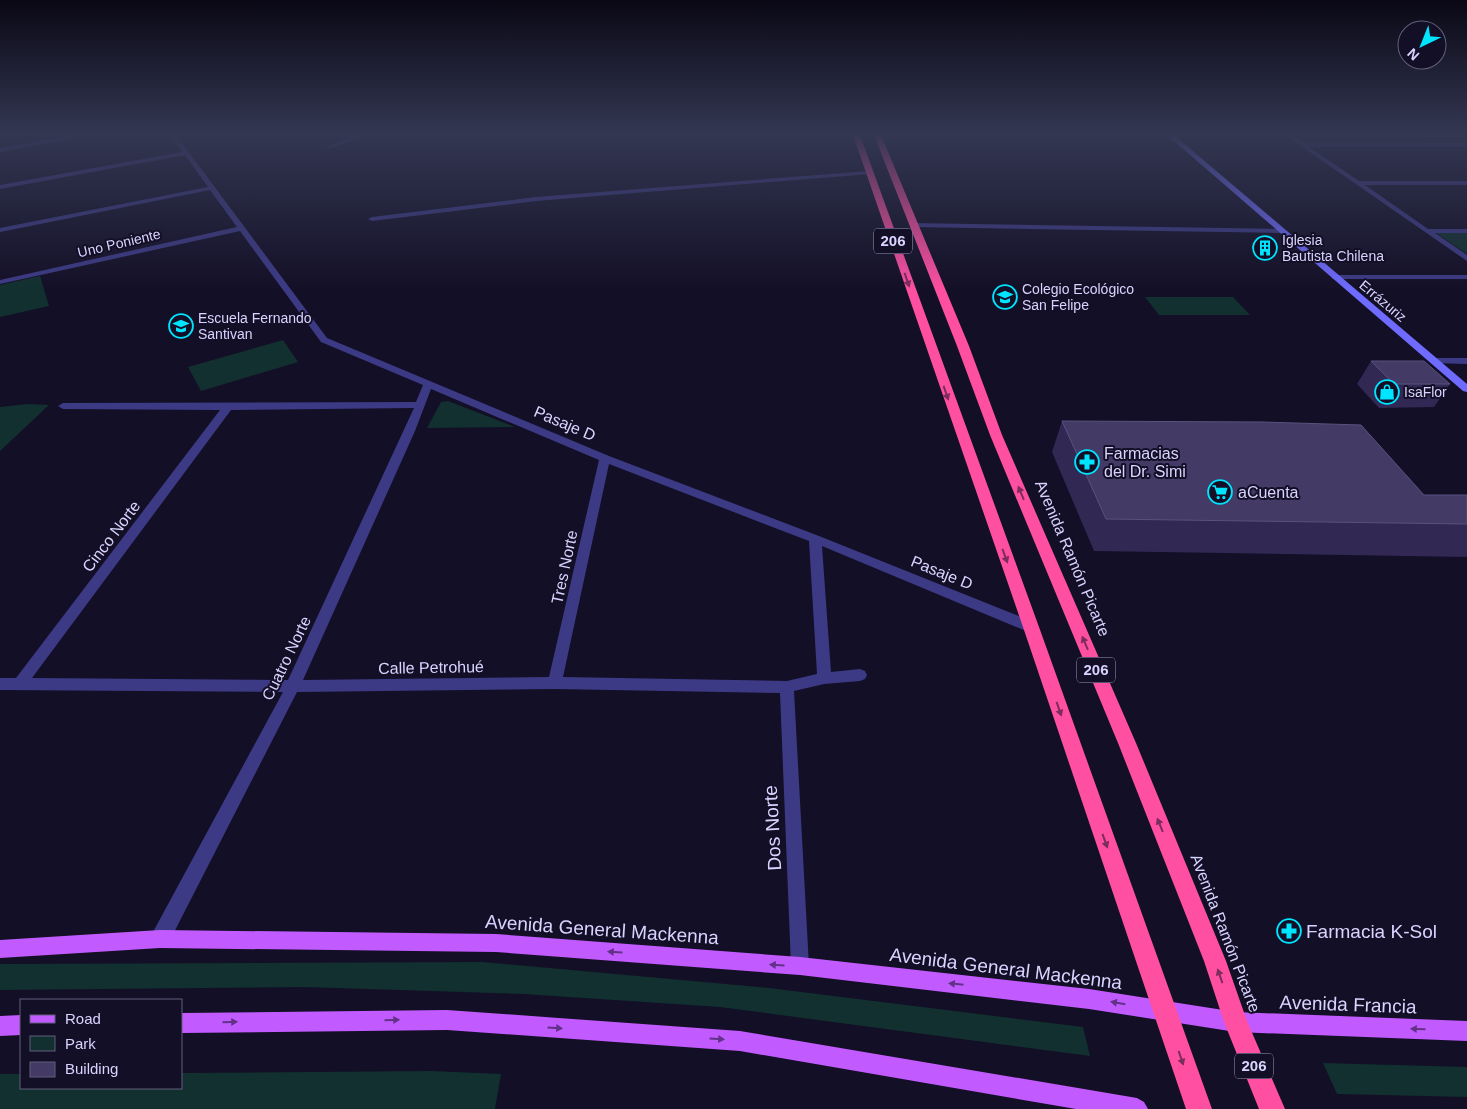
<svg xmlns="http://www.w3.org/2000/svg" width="1467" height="1109" viewBox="0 0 1467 1109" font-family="Arial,sans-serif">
  <rect width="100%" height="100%" fill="#130f26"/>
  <path fill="#12302f" d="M1293,135H1411L1425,143H1305Z
    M1436,233H1467V254Z
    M40,276L49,306L0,317V285Z
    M1145,297H1233L1250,315H1159Z
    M283,340L298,362L201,391L188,367Z
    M448,401L515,427L427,428L441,402Z
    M27,404L49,405L0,451V407Z
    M482,962L769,988L1083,1027L1090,1056L720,1007L524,994L304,987L0,990V964Z
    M1323,1063L1467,1067V1097L1337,1094Z
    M431,1071L501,1074L495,1109H0V1074H21V1088H181V1073Z"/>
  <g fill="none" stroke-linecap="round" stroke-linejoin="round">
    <path fill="#3d3a85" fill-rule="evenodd" d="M77,135H92L0,152V148Z
      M170,135H176L327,338L609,456L819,536L1036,623L1038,627L1036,631H1026L822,546L831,672L860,669L865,671L867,675L865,679L860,681L824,684L794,691L809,966L807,973L800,975L793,973L791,966L780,693L555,689L297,692L167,946L160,948L153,946L151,939L153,932L283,692L0,690V678H16L220,410L63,409L58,406L63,403L416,402L423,385L321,342L240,231L0,284V280L237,227L210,190L0,232V228L208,187L185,155L0,189V185L182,152ZM431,389L599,460L549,677L303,680L415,431ZM414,408L288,680L32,678L231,410ZM609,464L809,541L817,674L787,681L563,677Z
      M358,135H368L331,148L326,147Z
      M1285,135H1292L1304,143H1467V147H1309L1359,181H1467V185H1365L1428,229H1467V233H1435L1467,255V261Z
      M869,171L872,173L871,174L536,201L372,221L368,219L372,217L536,197Z
      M911,223L1281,229L1285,231L1281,233L914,227H911Z
      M1332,275H1467V279H1332Z
      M1434,358H1467V364L1431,363V359Z"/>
    <path fill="#6f6bff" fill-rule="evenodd" d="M1167,135H1174L1467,384V392L1463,391Z"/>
    <path fill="#c25bff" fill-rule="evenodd" d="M160,930L496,934L800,957L1089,989L1236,1012L1467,1021V1041L1236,1032L1089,1009L800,975L496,952L160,948L0,958V940Z
      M447,1010L740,1031L1137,1098L1144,1102L1148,1109H1076L740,1051L447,1030L181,1033V1013Z
      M21,1015V1035L0,1036V1016Z"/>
    <path fill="#ff4fa3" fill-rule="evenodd" d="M853,135H860L1039,627L1212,1109H1186L1023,627Z
      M874,135H881L969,346L1002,435L1136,743L1226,961L1247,1021L1285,1109H1259L1224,1022L1204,961L1118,743L990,435L957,346Z"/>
  </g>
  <path fill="#312854" d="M1371,361L1450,384L1434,407L1379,408L1357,384Z
    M1062,421L1424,495H1467V557L1094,551L1052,452Z"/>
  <path fill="#433a66" stroke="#5a527e" d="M1371,361H1424L1450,384H1394Z
    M1062,421L1262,422L1361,425L1424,495H1467V524L1106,519Z"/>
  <defs><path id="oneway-solid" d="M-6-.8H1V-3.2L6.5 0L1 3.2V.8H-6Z" transform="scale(1.25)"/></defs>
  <g fill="#7d2c5e">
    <use href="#oneway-solid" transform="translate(907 280) rotate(71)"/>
    <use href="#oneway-solid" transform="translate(946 393) rotate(71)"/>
    <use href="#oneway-solid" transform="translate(1021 493) rotate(-113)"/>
    <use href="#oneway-solid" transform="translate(1005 556) rotate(70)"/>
    <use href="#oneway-solid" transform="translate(1085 643) rotate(-113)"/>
    <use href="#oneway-solid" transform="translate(1059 709) rotate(71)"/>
    <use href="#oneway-solid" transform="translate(1160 825) rotate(-112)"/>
    <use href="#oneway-solid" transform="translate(1105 841) rotate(70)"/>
    <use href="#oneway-solid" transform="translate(1220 976) rotate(-109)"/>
    <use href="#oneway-solid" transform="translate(1181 1058) rotate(71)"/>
  </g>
  <g fill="#623188">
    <use href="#oneway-solid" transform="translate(615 952) rotate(-176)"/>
    <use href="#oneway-solid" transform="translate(777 965) rotate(-176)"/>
    <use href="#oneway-solid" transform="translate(956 984) rotate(-174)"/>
    <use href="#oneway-solid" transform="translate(1118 1003) rotate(-170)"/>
    <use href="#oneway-solid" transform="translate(392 1020) rotate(-1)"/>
    <use href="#oneway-solid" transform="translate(230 1022) rotate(-1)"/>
    <use href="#oneway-solid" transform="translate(555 1028) rotate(4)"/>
    <use href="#oneway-solid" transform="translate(1418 1029) rotate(-178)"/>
    <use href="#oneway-solid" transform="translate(717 1039) rotate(4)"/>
  </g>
  <linearGradient id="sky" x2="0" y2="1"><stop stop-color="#0a0815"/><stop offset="0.46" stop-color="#333752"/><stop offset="1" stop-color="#333752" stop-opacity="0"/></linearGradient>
  <rect width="1467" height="291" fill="url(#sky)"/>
  <defs>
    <g id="building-ring" transform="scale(1.25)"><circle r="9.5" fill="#130f26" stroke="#00e5ff" stroke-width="1.5"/><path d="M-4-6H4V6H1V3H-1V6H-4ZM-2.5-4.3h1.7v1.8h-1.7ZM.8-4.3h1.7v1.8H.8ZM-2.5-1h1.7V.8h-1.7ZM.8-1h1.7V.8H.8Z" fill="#00e5ff"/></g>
    <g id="school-ring" transform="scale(1.25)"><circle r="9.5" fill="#130f26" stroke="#00e5ff" stroke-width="1.5"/><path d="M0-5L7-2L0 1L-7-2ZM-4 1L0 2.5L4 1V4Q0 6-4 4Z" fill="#00e5ff"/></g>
    <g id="shop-ring" transform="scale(1.25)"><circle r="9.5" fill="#130f26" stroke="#00e5ff" stroke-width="1.5"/><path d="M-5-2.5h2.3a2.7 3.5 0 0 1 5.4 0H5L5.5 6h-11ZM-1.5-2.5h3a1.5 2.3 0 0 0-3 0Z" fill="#00e5ff"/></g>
    <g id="pharmacy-ring" transform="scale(1.25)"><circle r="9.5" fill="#130f26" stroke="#00e5ff" stroke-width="1.5"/><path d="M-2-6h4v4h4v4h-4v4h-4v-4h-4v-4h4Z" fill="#00e5ff"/></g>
    <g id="supermarket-ring" transform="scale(1.25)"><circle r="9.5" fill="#130f26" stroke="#00e5ff" stroke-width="1.5"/><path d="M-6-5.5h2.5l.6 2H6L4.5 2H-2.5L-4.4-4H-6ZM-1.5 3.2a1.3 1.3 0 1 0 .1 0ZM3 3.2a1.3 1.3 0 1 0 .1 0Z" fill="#00e5ff"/></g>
  </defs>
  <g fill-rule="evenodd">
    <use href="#building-ring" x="1265" y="248"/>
    <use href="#school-ring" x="1005" y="297"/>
    <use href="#school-ring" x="181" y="326"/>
    <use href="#shop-ring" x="1387" y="392"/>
    <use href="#pharmacy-ring" x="1087" y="462"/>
    <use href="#supermarket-ring" x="1220" y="492"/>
    <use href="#pharmacy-ring" x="1289" y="931"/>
  </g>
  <g text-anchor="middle" stroke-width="4" stroke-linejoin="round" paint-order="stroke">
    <g font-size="14" fill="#d9d4ff" stroke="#130f26" text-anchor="start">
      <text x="1282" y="245">Iglesia<tspan x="1282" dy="16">Bautista Chilena</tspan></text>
      <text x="1022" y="294">Colegio Ecológico<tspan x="1022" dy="16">San Felipe</tspan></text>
      <text x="198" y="323">Escuela Fernando<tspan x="198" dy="16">Santivan</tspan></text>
      <text x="1404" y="397">IsaFlor</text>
    </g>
    <g font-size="14" fill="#d9d4ff" stroke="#130f26">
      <text transform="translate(119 243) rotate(-13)" y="5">Uno Poniente</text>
      <text transform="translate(1383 301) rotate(40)" y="5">Errázuriz</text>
    </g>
    <g fill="#130f26" stroke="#9e99be" stroke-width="1">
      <rect x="874" y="228.5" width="38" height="25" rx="4"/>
      <rect x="1077" y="657.5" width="38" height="25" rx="4"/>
      <rect x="1235" y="1053.5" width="38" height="25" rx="4"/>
    </g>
    <g font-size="15" font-weight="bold" fill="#d9d4ff">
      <text x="893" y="246">206</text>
      <text x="1096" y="675">206</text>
      <text x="1254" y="1071">206</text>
    </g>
    <g font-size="16" fill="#d9d4ff" stroke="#130f26">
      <text transform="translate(565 423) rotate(23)" y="6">Pasaje D</text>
      <text transform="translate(111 536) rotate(-53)" y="6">Cinco Norte</text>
      <text transform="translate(1073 558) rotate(67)" y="6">Avenida Ramón Picarte</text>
      <text transform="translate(564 567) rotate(-78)" y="6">Tres Norte</text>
      <text transform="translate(942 572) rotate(22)" y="6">Pasaje D</text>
      <text transform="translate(286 658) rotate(-64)" y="6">Cuatro Norte</text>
      <text transform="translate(431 667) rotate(-1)" y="6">Calle Petrohué</text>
      <text transform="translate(1226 933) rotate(69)" y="6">Avenida Ramón Picarte</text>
    </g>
    <g font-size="16" fill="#d9d4ff" stroke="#130f26" text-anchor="start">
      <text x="1104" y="459">Farmacias<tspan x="1104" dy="18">del Dr. Simi</tspan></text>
      <text x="1238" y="498">aCuenta</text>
    </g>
    <g font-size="19" fill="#d9d4ff" stroke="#130f26">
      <text transform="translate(772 828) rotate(-93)" y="7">Dos Norte</text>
      <text transform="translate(602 929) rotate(4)" y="7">Avenida General Mackenna</text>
      <text transform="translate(1006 968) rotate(7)" y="7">Avenida General Mackenna</text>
      <text transform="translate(1348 1004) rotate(2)" y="7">Avenida Francia</text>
    </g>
    <g font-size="19" fill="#d9d4ff" stroke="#130f26" text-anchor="start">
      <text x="1306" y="938">Farmacia K-Sol</text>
    </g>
  </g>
  <rect x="20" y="999" width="162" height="90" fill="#130f26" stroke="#625e7d"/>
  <rect x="30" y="1015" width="25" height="8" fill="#c25bff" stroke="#625e7d"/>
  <text x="65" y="1024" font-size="15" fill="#d9d4ff">Road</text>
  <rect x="30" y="1036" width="25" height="15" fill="#12302f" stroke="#625e7d"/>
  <text x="65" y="1049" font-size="15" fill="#d9d4ff">Park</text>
  <rect x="30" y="1062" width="25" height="15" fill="#433a66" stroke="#625e7d"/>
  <text x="65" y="1074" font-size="15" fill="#d9d4ff">Building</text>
  <g transform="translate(1422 45) rotate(223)"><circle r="24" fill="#130f26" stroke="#625e7d"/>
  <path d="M0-4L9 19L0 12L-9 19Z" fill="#00e5ff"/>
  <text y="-8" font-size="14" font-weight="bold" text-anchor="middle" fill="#d9d4ff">N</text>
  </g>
</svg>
